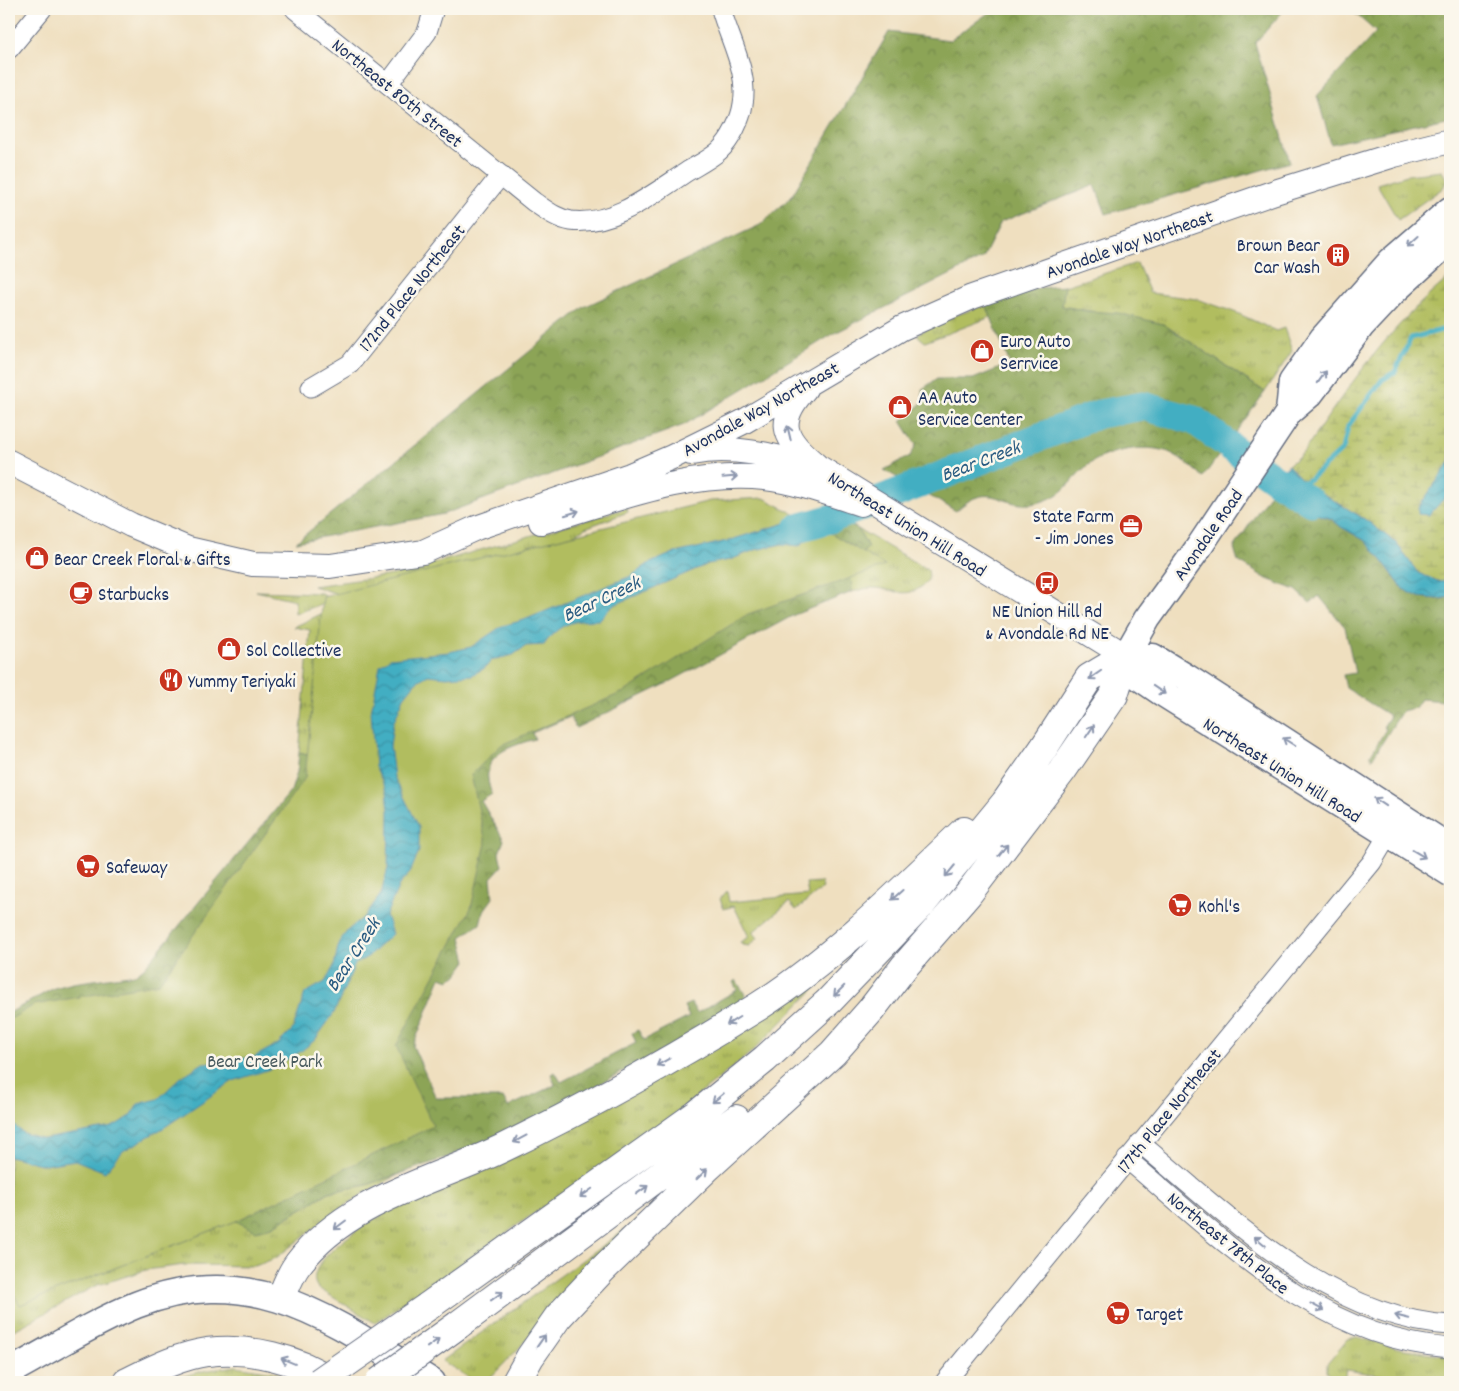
<svg xmlns="http://www.w3.org/2000/svg" width="1459" height="1391" viewBox="0 0 1459 1391" font-family="Dekko,sans-serif">
  <defs>
    <pattern id="grass-tufts" width="24" height="20" patternUnits="userSpaceOnUse" patternTransform="scale(1.25)"><rect width="24" height="20" fill="#b1bd5f"/><path d="M3 7l-1-3M5 7V3M7 7l1-3M15 17l-1-3M17 17v-4M19 17l1-3" fill="none" stroke="#8f9a52"/></pattern>
    <pattern id="forest-crowns" width="20" height="18" patternUnits="userSpaceOnUse" patternTransform="scale(1.25)"><rect width="20" height="18" fill="#8ca456"/><path d="M2 6a3 3 0 1 1 6 0M12 15a3 3 0 1 1 6 0" fill="none" stroke="#72864a"/></pattern>
    <pattern id="wetland-marsh" width="20" height="14" patternUnits="userSpaceOnUse" patternTransform="scale(1.25)"><rect width="20" height="14" fill="#b1bd5f"/><path d="M1 5h8M5 5V1M11 12h8M15 12V8" fill="none" stroke="#8f9a52"/></pattern>
    <pattern id="water-waves" width="16" height="10" patternUnits="userSpaceOnUse" patternTransform="scale(1.25)"><rect width="16" height="10" fill="#43aec2"/><path d="M0 5q4-4 8 0t8 0" fill="none" stroke="#378ea1"/></pattern>
  </defs>
  <rect width="100%" height="100%" fill="#fbf7ec"/>
  <filter id="ink" filterUnits="userSpaceOnUse"><feTurbulence type="fractalNoise" baseFrequency=".02" numOctaves="2"/><feDisplacementMap in="SourceGraphic" scale="10" xChannelSelector="R" yChannelSelector="G"/><feConvolveMatrix kernelMatrix="1 2 1 2 8 2 1 2 1" color-interpolation-filters="sRGB"/></filter>
  <filter id="wash" filterUnits="userSpaceOnUse"><feTurbulence type="fractalNoise" baseFrequency=".0096" numOctaves="4" result="noise"/><feDisplacementMap in="SourceGraphic" scale="20" xChannelSelector="R" yChannelSelector="G"/><feGaussianBlur stdDeviation="1.12" result="paint"/><feColorMatrix in="noise" values="0 0 0 0 0 0 0 0 0 0 0 0 0 0 0 0 0 1.4 0 .05"/><feComposite in="paint" operator="in"/></filter>
  <g filter="url(#wash)">
    <rect width="100%" height="100%" fill="#efdfbf"/>
    <path fill="url(#grass-tufts)" stroke="#66765e" d="M1442,171L1447,180L1443,188L1398,220L1377,184L1407,175Z
      M1137,263L1150,293L1197,299L1237,313L1276,331L1284,328L1292,351L1265,392L1163,324L1061,306L1065,286Z
      M986,305L991,317L925,342L918,336V334L942,320Z
      M627,508L628,512L585,528L573,535L347,597L313,586L393,575Z
      M858,529L928,570C930,578 928,582 921,587C904,600 891,587 871,588C865,588 858,591 852,592L850,568L867,547Z
      M256,591L321,593L335,599L295,614V600Z
      M327,611L312,756L299,753L310,630L294,627Z
      M821,882L823,888L796,910L789,902L753,932L758,938L749,946L742,945L740,942L749,937L734,906L724,909L720,899L727,891L729,902L808,895L806,883Z
      M840,963L754,1050L684,1107L612,1160L375,1323L318,1288C301,1267 352,1234 367,1223Z
      M336,1172L237,1220L273,1226L329,1192L367,1185L400,1174L363,1194L332,1214L276,1258L255,1266L184,1265L146,1270L95,1286L9,1333V1246Z
      M652,1210L495,1373L484,1382L471,1379L442,1361Z
      M1357,1337L1398,1348L1450,1356V1382H1428L1346,1370L1344,1379L1334,1378L1327,1372V1364L1348,1339Z
      M236,1366L273,1372L294,1380L291,1382H164L203,1371Z"/>
    <path fill="url(#forest-crowns)" stroke="#546a5a" d="M994,9H1285L1255,43L1290,162L1106,214L1095,185L1001,222L983,258L833,334L684,425L444,514L296,542L584,307L760,225L791,197L889,32L950,40Z
      M1350,9H1450V117L1331,144L1317,96L1376,32Z
      M1065,286L1062,306L1087,311L1118,313L1163,324L1265,392L1203,477C1192,468 1177,453 1162,450C1139,445 1107,451 1088,465C1067,482 1067,495 1037,503C1001,511 992,477 956,511L884,470L910,456L916,445L901,421L923,402L922,389L937,379H973L1010,364L986,305L1037,288Z
      M1272,490L1289,498L1297,508L1332,519L1341,527L1364,540L1382,560L1403,589L1419,597L1438,599L1450,597V704L1444,701L1421,699L1415,708L1402,711L1372,759L1370,756L1386,729L1383,727L1390,716L1346,688L1343,675L1355,673L1345,627L1319,596L1310,603L1296,590L1267,579L1238,561L1234,548Z
      M848,523L858,529L868,547L851,568L852,592L794,615L666,684L576,728L570,717L532,733L535,739C504,748 477,757 492,794L481,801L504,840L499,853L502,866L491,878L493,898L483,912L480,924L461,937L467,961L456,976L449,980L441,977L413,1046L436,1098H503L508,1107L555,1085L551,1074L555,1072L561,1082L636,1043L632,1033L638,1030L644,1040L689,1017L684,1006L691,1003L697,1013L737,990L733,982L736,980L746,996L741,1003L664,1050L508,1133L448,1157L367,1185L329,1192L273,1226L256,1231L236,1221L336,1172L406,803L813,535Z
      M299,753L312,756L308,795L180,987L9,1030V1013L54,988L73,983L136,974L144,968L291,791L297,772Z"/>
    <path fill="url(#wetland-marsh)" stroke="#66765e" d="M1450,277V580L1440,582L1418,573L1396,543L1366,520L1305,483L1288,465L1302,454C1346,390 1389,326 1450,277Z"/>
    <path fill="#b1bd5f" stroke="#66765e" d="M764,498L834,535L885,566L748,614L626,691L501,745L471,775L486,843L471,908L396,1046L433,1126L236,1221L20,1305L9,1285V1020L34,1005L159,983L305,778L323,597L710,501Z"/>
    <path fill="url(#water-waves)" stroke="#2f6e90" d="M1450,462V492L1429,515L1418,514V508Z
      M1288,465L1305,483L1366,520L1396,543L1418,573L1440,582L1450,580V597L1438,599L1419,597L1403,589L1382,560L1364,540L1341,527L1332,519L1297,508L1289,498L1272,490Z
      M830,514L848,523L813,535L799,546L782,544L755,550L730,560L708,564L612,606L599,620C573,620 559,623 544,645L526,646L513,655L492,660L485,668L472,675L447,677L428,675L416,682L404,697L393,724L390,746L394,777L419,827V851L410,873L399,885L386,915L392,934L369,956L355,964L334,1013L315,1040L300,1052L270,1069L233,1081L165,1127L123,1151L105,1172L75,1160L45,1165L9,1156V1121L23,1133L44,1139L112,1127L131,1116L138,1104L158,1099L180,1078L203,1063L254,1057L278,1044L293,1029L305,993L325,982L334,966L339,942L348,930L365,916L381,894L388,868L389,813L387,791L375,767L371,712L380,665L390,658L449,652L471,647L502,626L524,620L631,576L648,564L671,554L727,541L789,522Z"/>
    <g fill="none" stroke-linecap="round" stroke-linejoin="round">
      <path stroke="#43aec2" stroke-width="5" d="M1300,484L1310,479L1343,449L1348,426L1382,380L1395,372L1411,338L1450,328"/>
      <path stroke="#43aec2" stroke-width="29" d="M798,528L833,518L1099,414L1143,406L1194,420L1279,482L1311,502"/>
    </g>
  </g>
  <g filter="url(#ink)">
    <g fill="none" stroke-linecap="round" stroke-linejoin="round">
      <g stroke="#656d80" stroke-width="21">
        <path id="minor" d="M295,9L534,202C546,210 557,219 571,221C614,226 654,193 688,171C698,165 710,159 719,151C731,140 741,119 743,104C749,72 729,39 721,9
          M9,49L42,9
          M388,84L427,32L434,9
          M311,387L350,364L501,175
          M1140,1143C1230,1217 1328,1318 1450,1325
          M1127,1159C1223,1240 1318,1339 1450,1348
          M945,1382L1372,862L1388,835"/>
      </g>
      <g stroke="#656d80" stroke-width="26">
        <path id="tertiary" d="M805,389C774,423 785,440 816,465
          M691,453C734,444 778,457 820,468L1126,656
          M9,462L131,525L188,549L253,564L330,566L423,552L476,528L630,475L672,457L743,422L902,328L972,297L1275,192L1394,155L1450,141
          M541,522C613,501 689,470 765,478C798,482 830,494 861,504"/>
      </g>
      <g stroke="#656d80" stroke-width="29">
        <path id="secondary" d="M1289,412L1292,382L1323,338L1391,261L1450,210
          M1126,656L1147,619L1199,547L1289,412L1310,394L1362,325L1392,293L1450,240
          M1126,656L1139,677L1161,692L1450,873
          M1126,656L1153,657L1186,677L1450,848
          M9,1372C50,1350 92,1323 136,1305C255,1258 336,1323 432,1382"/>
      </g>
      <g stroke="#656d80" stroke-width="30">
        <path id="motorway" d="M281,1298C286,1287 290,1274 298,1264C347,1199 435,1181 505,1147C592,1105 677,1057 759,1006C835,957 899,893 964,831
          M427,1307L696,1115L765,1059L829,1001L921,905L1005,803L1043,749L1089,678L1126,656
          M458,1325L736,1119
          M127,1382C152,1370 179,1356 207,1352C249,1347 297,1358 332,1382
          M516,1382L530,1357L558,1317L602,1270L706,1169L833,1053L871,1010L904,967L968,894L1062,771L1114,695L1126,656"/>
      </g>
      <use href="#minor" stroke="#fff" stroke-width="19"/>
      <use href="#tertiary" stroke="#fff" stroke-width="24"/>
      <use href="#secondary" stroke="#fff" stroke-width="26"/>
      <use href="#motorway" stroke="#fff" stroke-width="28"/>
      <g stroke="#656d80" stroke-width="30" stroke-linecap="butt">
        <path id="motorway-bridge" d="M319,1382L427,1307
          M379,1382L458,1325"/>
      </g>
      <use href="#motorway-bridge" stroke="#fff" stroke-width="28"/>
    </g>
    <defs><path id="oneway-shaft" d="M-6 0H5M1.5-3L5.5 0L1.5 3" fill="none" stroke-width="1.6" stroke-linecap="round" stroke-linejoin="round" transform="scale(1.25)"/></defs>
    <g stroke="#8d97ae">
      <use href="#oneway-shaft" transform="translate(1413 241) rotate(138)"/>
      <use href="#oneway-shaft" transform="translate(1322 377) rotate(-55)"/>
      <use href="#oneway-shaft" transform="translate(789 433) rotate(-103)"/>
      <use href="#oneway-shaft" transform="translate(730 477) rotate(-5)"/>
      <use href="#oneway-shaft" transform="translate(572 513) rotate(-17)"/>
      <use href="#oneway-shaft" transform="translate(1095 675) rotate(145)"/>
      <use href="#oneway-shaft" transform="translate(1159 690) rotate(34)"/>
      <use href="#oneway-shaft" transform="translate(1090 731) rotate(-56)"/>
      <use href="#oneway-shaft" transform="translate(1289 742) rotate(-148)"/>
      <use href="#oneway-shaft" transform="translate(1380 802) rotate(-146)"/>
      <use href="#oneway-shaft" transform="translate(1003 850) rotate(-51)"/>
      <use href="#oneway-shaft" transform="translate(1419 854) rotate(31)"/>
      <use href="#oneway-shaft" transform="translate(950 871) rotate(130)"/>
      <use href="#oneway-shaft" transform="translate(897 895) rotate(138)"/>
      <use href="#oneway-shaft" transform="translate(839 991) rotate(135)"/>
      <use href="#oneway-shaft" transform="translate(733 1021) rotate(148)"/>
      <use href="#oneway-shaft" transform="translate(663 1062) rotate(151)"/>
      <use href="#oneway-shaft" transform="translate(718 1098) rotate(141)"/>
      <use href="#oneway-shaft" transform="translate(520 1139) rotate(152)"/>
      <use href="#oneway-shaft" transform="translate(702 1174) rotate(-44)"/>
      <use href="#oneway-shaft" transform="translate(642 1190) rotate(-36)"/>
      <use href="#oneway-shaft" transform="translate(586 1193) rotate(145)"/>
      <use href="#oneway-shaft" transform="translate(340 1225) rotate(143)"/>
      <use href="#oneway-shaft" transform="translate(1260 1241) rotate(-141)"/>
      <use href="#oneway-shaft" transform="translate(497 1296) rotate(-36)"/>
      <use href="#oneway-shaft" transform="translate(1317 1307) rotate(28)"/>
      <use href="#oneway-shaft" transform="translate(1402 1317) rotate(-166)"/>
      <use href="#oneway-shaft" transform="translate(541 1341) rotate(-55)"/>
      <use href="#oneway-shaft" transform="translate(433 1343) rotate(-36)"/>
      <use href="#oneway-shaft" transform="translate(288 1361) rotate(-157)"/>
    </g>
  </g>
  <defs>
    <g id="building-disc" transform="scale(1.25)"><circle r="9.5" fill="#c8321e" stroke="#fbf7ec"/><path d="M-4-6H4V6H1V3H-1V6H-4ZM-2.5-4.3h1.7v1.8h-1.7ZM.8-4.3h1.7v1.8H.8ZM-2.5-1h1.7V.8h-1.7ZM.8-1h1.7V.8H.8Z" fill="#fff"/></g>
    <g id="shop-disc" transform="scale(1.25)"><circle r="9.5" fill="#c8321e" stroke="#fbf7ec"/><path d="M-5-2.5h2.3a2.7 3.5 0 0 1 5.4 0H5L5.5 6h-11ZM-1.5-2.5h3a1.5 2.3 0 0 0-3 0Z" fill="#fff"/></g>
    <g id="office-disc" transform="scale(1.25)"><circle r="9.5" fill="#c8321e" stroke="#fbf7ec"/><path d="M-6-3h4V-5.5h4V-3h4V5H-6ZM-1-4.5V-3h2v-1.5ZM-6 0V1H6V0Z" fill="#fff"/></g>
    <g id="bus-disc" transform="scale(1.25)"><circle r="9.5" fill="#c8321e" stroke="#fbf7ec"/><path d="M-5-6H5V4H4V6H2V4H-2V6H-4V4H-5ZM-3.5-4V0h7V-4ZM-3.5 1.2v1.5H-2V1.2ZM2 1.2v1.5H3.5V1.2Z" fill="#fff"/></g>
    <g id="cafe-disc" transform="scale(1.25)"><circle r="9.5" fill="#c8321e" stroke="#fbf7ec"/><path d="M-5.5-4.5H6V0H3Q3 3.5 0 3.5H-2.5Q-5.5 3.5-5.5 0ZM3-3.2v2h1.7v-2ZM-6 4.5H4V6H-6Z" fill="#fff"/></g>
    <g id="restaurant-disc" transform="scale(1.25)"><circle r="9.5" fill="#c8321e" stroke="#fbf7ec"/><path d="M-5-6h1v4h1v-4h1v4h1v-4h1v5L-1.5 .5V6h-2V.5L-5-1ZM5-6V6H3V1.5H1.5Q1.5-4 5-6Z" fill="#fff"/></g>
    <g id="supermarket-disc" transform="scale(1.25)"><circle r="9.5" fill="#c8321e" stroke="#fbf7ec"/><path d="M-6-5.5h2.5l.6 2H6L4.5 2H-2.5L-4.4-4H-6ZM-1.5 3.2a1.3 1.3 0 1 0 .1 0ZM3 3.2a1.3 1.3 0 1 0 .1 0Z" fill="#fff"/></g>
  </defs>
  <g fill-rule="evenodd">
    <use href="#building-disc" x="1338" y="255"/>
    <use href="#shop-disc" x="982" y="351"/>
    <use href="#shop-disc" x="900" y="407"/>
    <use href="#office-disc" x="1131" y="526"/>
    <use href="#shop-disc" x="37" y="558"/>
    <use href="#bus-disc" x="1047" y="583"/>
    <use href="#cafe-disc" x="81" y="593"/>
    <use href="#shop-disc" x="229" y="649"/>
    <use href="#restaurant-disc" x="171" y="680"/>
    <use href="#supermarket-disc" x="88" y="866"/>
    <use href="#supermarket-disc" x="1180" y="905"/>
    <use href="#supermarket-disc" x="1118" y="1313"/>
  </g>
  <g text-anchor="middle" stroke-width="5" stroke-linejoin="round" paint-order="stroke">
    <g font-size="19" fill="#1b2f5e" stroke="#fbf7ec">
      <text transform="translate(398 92) rotate(39)" y="7">Northeast 80th Street</text>
      <text transform="translate(1129 243) rotate(-19)" y="7">Avondale Way Northeast</text>
      <text transform="translate(411 287) rotate(-51)" y="7">172nd Place Northeast</text>
      <text transform="translate(760 408) rotate(-29)" y="7">Avondale Way Northeast</text>
      <text transform="translate(908 523) rotate(32)" y="7">Northeast Union Hill Road</text>
      <text transform="translate(1207 534) rotate(-55)" y="7">Avondale Road</text>
      <text transform="translate(1283 769) rotate(32)" y="7">Northeast Union Hill Road</text>
      <text transform="translate(1168 1110) rotate(-51)" y="7">177th Place Northeast</text>
      <text transform="translate(1229 1242) rotate(39)" y="7">Northeast 78th Place</text>
    </g>
    <g font-size="19" fill="#1b2f5e" stroke="#fbf7ec" text-anchor="start">
      <text x="1320" y="251" text-anchor="end">Brown Bear<tspan x="1320" dy="22">Car Wash</tspan></text>
      <text x="1000" y="347">Euro Auto<tspan x="1000" dy="22">Serrvice</tspan></text>
      <text x="918" y="403">AA Auto<tspan x="918" dy="22">Service Center</tspan></text>
      <text x="1114" y="522" text-anchor="end">State Farm<tspan x="1114" dy="22">- Jim Jones</tspan></text>
      <text x="54" y="565">Bear Creek Floral &amp; Gifts</text>
      <text x="98" y="600">Starbucks</text>
      <text x="1047" y="617" text-anchor="middle">NE Union Hill Rd<tspan x="1047" dy="22">&amp; Avondale Rd NE</tspan></text>
      <text x="246" y="656">Sol Collective</text>
      <text x="188" y="687">Yummy Teriyaki</text>
      <text x="106" y="873">Safeway</text>
      <text x="1198" y="912">Kohl's</text>
      <text x="1136" y="1320">Target</text>
    </g>
    <g font-size="19" fill="#485a5e" stroke="#fbf7ec">
      <text x="265" y="1067">Bear Creek Park</text>
    </g>
    <g font-size="20" font-style="italic" fill="#295b81" stroke="#fbf7ec">
      <text transform="translate(980 460) rotate(-21)" y="7">Bear Creek</text>
      <text transform="translate(601 598) rotate(-25)" y="7">Bear Creek</text>
      <text transform="translate(352 954) rotate(-57)" y="7">Bear Creek</text>
    </g>
  </g>
  <rect width="1459" height="1391" fill="none" stroke="#fbf7ec" stroke-width="30"/>
</svg>
